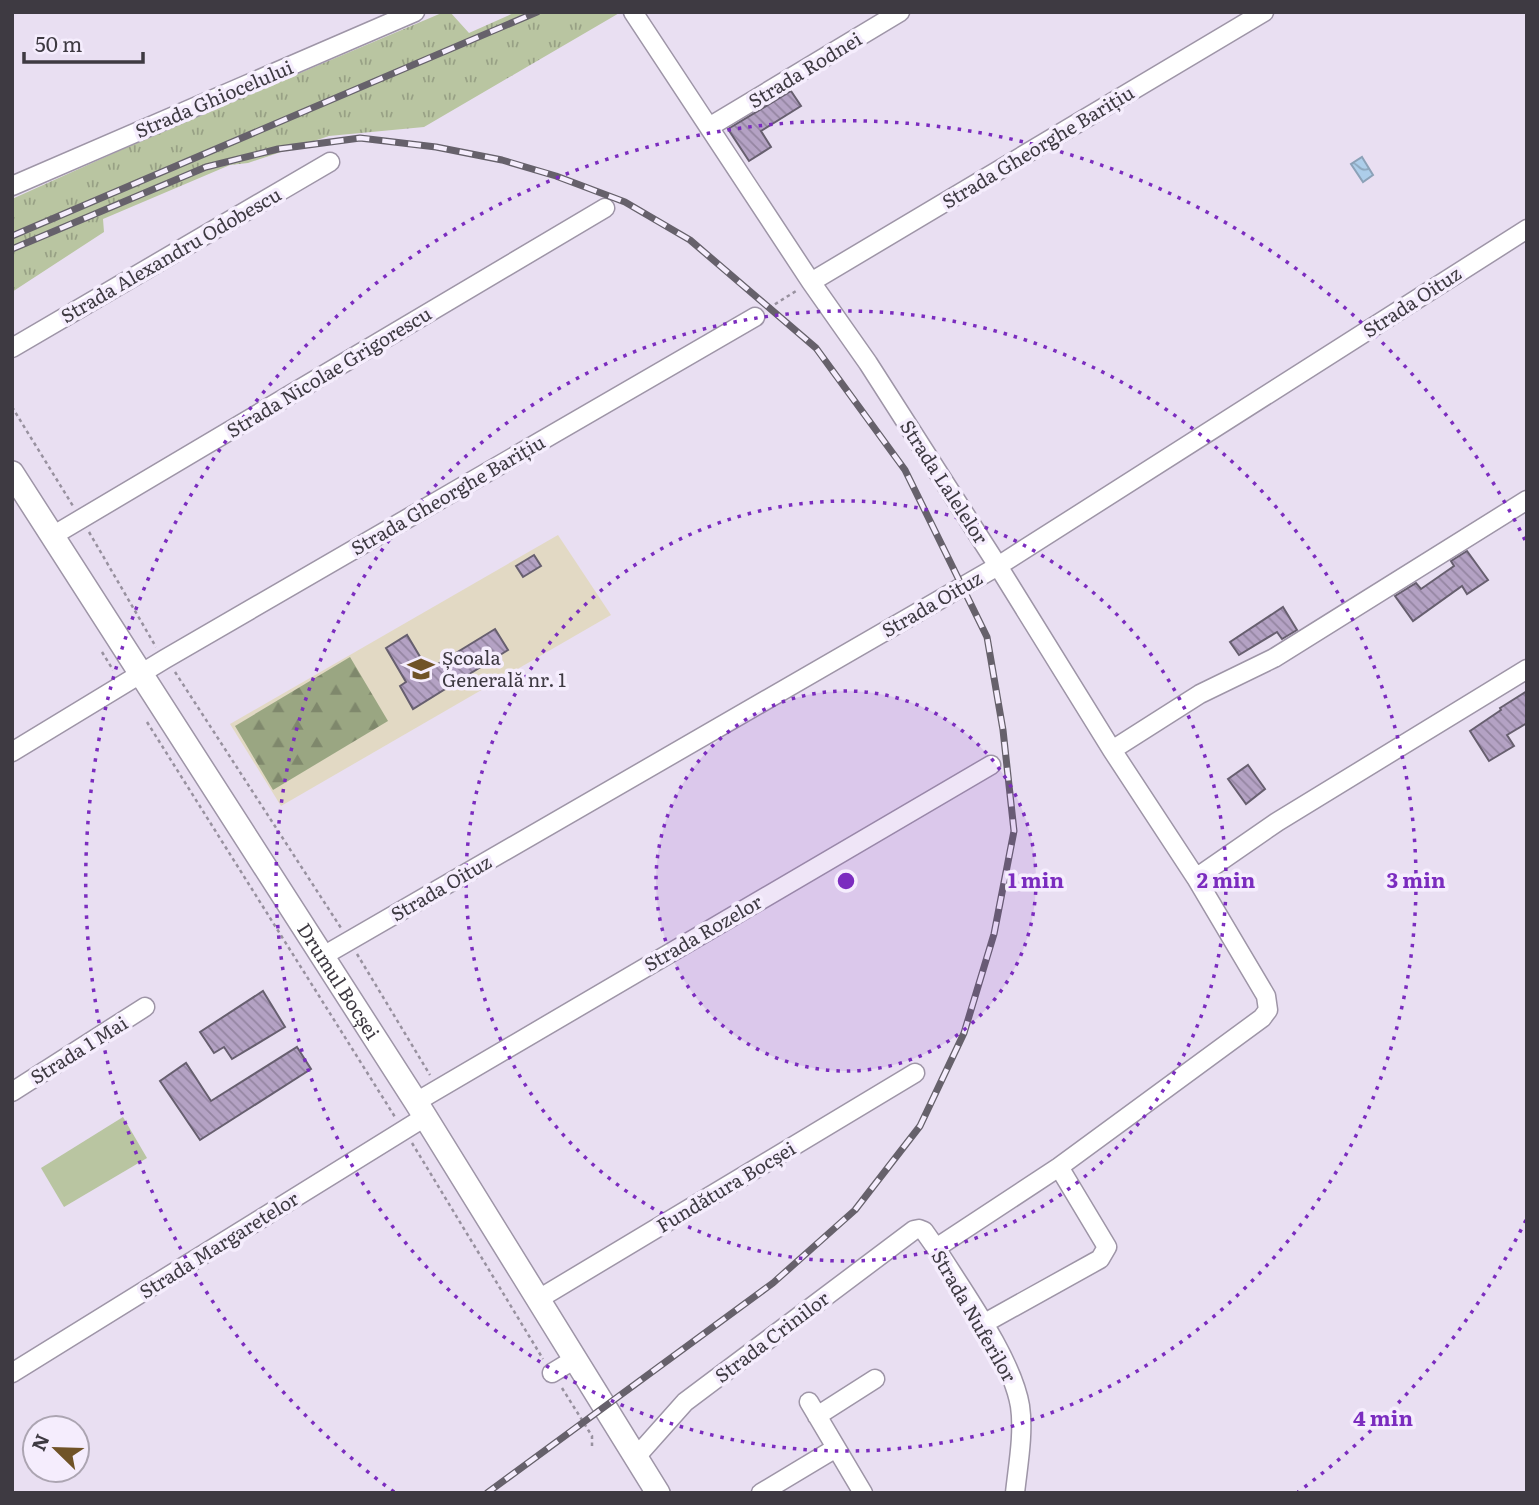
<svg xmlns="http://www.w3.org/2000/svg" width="1539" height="1505" viewBox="0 0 1539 1505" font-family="Literata,serif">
  <defs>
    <pattern id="grass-tufts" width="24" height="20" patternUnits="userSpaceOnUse" patternTransform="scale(1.75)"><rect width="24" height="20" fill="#b9c5a1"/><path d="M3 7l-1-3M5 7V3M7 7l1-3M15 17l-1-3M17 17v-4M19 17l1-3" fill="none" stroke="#98a185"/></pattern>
    <pattern id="forest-firs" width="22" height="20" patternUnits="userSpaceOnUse" patternTransform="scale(1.75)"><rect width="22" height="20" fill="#9aa682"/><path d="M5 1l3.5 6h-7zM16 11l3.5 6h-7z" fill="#7f886c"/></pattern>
    <pattern id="water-waves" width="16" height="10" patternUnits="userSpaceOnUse" patternTransform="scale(1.75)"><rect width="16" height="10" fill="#adceea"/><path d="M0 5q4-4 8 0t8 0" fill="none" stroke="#8ea8bf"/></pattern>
    <pattern id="building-back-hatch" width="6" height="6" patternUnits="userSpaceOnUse" patternTransform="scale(1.75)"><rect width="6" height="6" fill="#b4a2c4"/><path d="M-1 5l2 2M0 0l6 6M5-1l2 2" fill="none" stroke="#9485a1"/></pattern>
  </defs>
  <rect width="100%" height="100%" fill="#e9dff2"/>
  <path fill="#e2d9c4" d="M558,535L611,615L281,806L230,724Z"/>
  <path fill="url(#grass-tufts)" d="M444,12H450L469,33L516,12H621L424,127L329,136L248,163L230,165L103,219L104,232L12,292V199L163,131Z"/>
  <path fill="url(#forest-firs)" d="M350,657L388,721L273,790L235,726Z"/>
  <path fill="#b9c5a1" d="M123,1117L147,1158L64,1207L41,1168Z"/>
  <path fill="url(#water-waves)" stroke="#8ca2b8" stroke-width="2" d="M1362,157L1373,175L1363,182L1351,164Z"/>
  <path fill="url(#building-back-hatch)" stroke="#675f6f" stroke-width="2" d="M791,91L801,106L761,131L771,147L749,161L728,129Z
    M1467,551L1488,580L1467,594L1462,586L1413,621L1395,596L1416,583L1421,589L1454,566L1451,561Z
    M534,555L541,566L523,577L516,566Z
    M1283,607L1297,630L1282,639L1277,632L1239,655L1230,642Z
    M495,629L508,650L413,709L400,686L406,682L386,648L407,635L428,670Z
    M1527,691V723L1507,735L1514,746L1489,761L1470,731L1501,710L1500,708Z
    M1248,765L1265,789L1246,804L1228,779Z
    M263,991L285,1027L232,1059L224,1047L214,1053L200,1032Z
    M297,1047L311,1069L200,1140L160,1081L186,1063L211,1101Z"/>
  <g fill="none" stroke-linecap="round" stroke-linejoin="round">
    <g stroke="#9e95a7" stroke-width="21">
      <path id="minor" d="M633,12L811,282L868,363L998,566L1112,750L1196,878L1266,996L1268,1010L1262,1018L1059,1167L936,1248
        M709,127L900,12
        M12,186L415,12
        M811,282L1264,12
        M12,348L330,162
        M54,535L605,208
        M1112,750L1200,694L1274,658L1527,500
        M12,752L165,659L755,317
        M1196,878L1277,822L1527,669
        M323,956L998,566L1527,229
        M12,1092L145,1007
        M416,1102L991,765
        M537,1300L915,1073
        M983,1324L1100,1259L1107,1247L1059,1167
        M12,1373L425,1117
        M552,1373L575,1359
        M809,1402L863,1493
        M817,1416L875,1379
        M636,1457L685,1402L914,1230L919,1229L924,1231L936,1248C962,1290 1012,1358 1020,1406C1024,1433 1018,1465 1015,1493
        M761,1493L836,1448"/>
    </g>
    <g stroke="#9e95a7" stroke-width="26">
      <g id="major">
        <path id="s1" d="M12,473L416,1102L658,1493"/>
      </g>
    </g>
    <path stroke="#98919f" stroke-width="2.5" stroke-dasharray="3.5 3.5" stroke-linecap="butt" d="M769,308L796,291
      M12,407L73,506
      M89,532L156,647
      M102,652L113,670
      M175,672L341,928
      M147,722L395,1117
      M357,954L430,1075
      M412,1143L543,1359
      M562,1388L592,1436V1447"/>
    <use href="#minor" stroke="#fff" stroke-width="18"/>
    <use href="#major" stroke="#fff" stroke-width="23"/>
    <g stroke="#66616b" stroke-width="7">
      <path id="rail" d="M12,236L537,12
        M12,249L206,167L278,149L360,138L436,147L502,160L556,176L625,202L690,240L816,348L905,470L987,637L1003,730L1014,831L994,934L964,1033L920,1126L855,1210L773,1283L487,1493"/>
    </g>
    <use href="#rail" stroke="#f5edfd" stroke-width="4.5" stroke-dasharray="13" stroke-linecap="butt"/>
  </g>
  <circle cx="846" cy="881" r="190" fill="#7b2cbf" fill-opacity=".12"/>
  <g fill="none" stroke="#7b2cbf" stroke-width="3.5" stroke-dasharray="3.5 7">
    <circle cx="846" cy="881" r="190"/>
    <circle cx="846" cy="881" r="380"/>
    <circle cx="846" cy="881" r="570"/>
    <path d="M1526 1220A760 760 0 0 1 1298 1492M394 1492A760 760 0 1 1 1526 542"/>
  </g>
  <defs>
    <g id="school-bare" transform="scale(2.1)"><path d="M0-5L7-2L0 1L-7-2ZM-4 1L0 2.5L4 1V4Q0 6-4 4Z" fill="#705327" stroke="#f5edfd" stroke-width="2.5" paint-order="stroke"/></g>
  </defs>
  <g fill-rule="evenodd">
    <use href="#school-bare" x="421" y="669"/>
  </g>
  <g text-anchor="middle" stroke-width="7" stroke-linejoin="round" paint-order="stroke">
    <g font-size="19" fill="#3e3a42" stroke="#f5edfd">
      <text transform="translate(805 70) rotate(-31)" y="7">Strada Rodnei</text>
      <text transform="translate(214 99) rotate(-23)" y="7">Strada Ghiocelului</text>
      <text transform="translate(1038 147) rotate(-31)" y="7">Strada Gheorghe Barițiu</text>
      <text transform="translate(171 255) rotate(-30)" y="7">Strada Alexandru Odobescu</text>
      <text transform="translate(1412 302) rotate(-33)" y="7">Strada Oituz</text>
      <text transform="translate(329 372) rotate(-31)" y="7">Strada Nicolae Grigorescu</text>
      <text transform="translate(944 482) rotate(57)" y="7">Strada Lalelelor</text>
      <text transform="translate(448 495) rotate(-30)" y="7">Strada Gheorghe Barițiu</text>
      <text transform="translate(932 604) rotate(-30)" y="7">Strada Oituz</text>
      <text transform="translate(441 888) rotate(-30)" y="7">Strada Oituz</text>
      <text transform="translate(703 933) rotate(-30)" y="7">Strada Rozelor</text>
      <text dy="7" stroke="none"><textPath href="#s1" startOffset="604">Drumul Bocșei</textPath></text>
      <text transform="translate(79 1050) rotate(-32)" y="7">Strada 1 Mai</text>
      <text transform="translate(726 1187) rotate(-31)" y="7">Fundătura Bocșei</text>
      <text transform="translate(219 1245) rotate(-32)" y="7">Strada Margaretelor</text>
      <text transform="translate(974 1316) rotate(60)" y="7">Strada Nuferilor</text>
      <text transform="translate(772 1337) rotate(-37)" y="7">Strada Crinilor</text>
    </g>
    <g font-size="19" fill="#3e3a42" stroke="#f5edfd" text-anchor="start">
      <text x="442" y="665">Școala<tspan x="442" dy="22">Generală nr. 1</tspan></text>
    </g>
  </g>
  <circle cx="846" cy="881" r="10" fill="#7b2cbf" stroke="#f5edfd" stroke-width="3.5"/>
  <g font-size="21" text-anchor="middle" font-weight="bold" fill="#7b2cbf" stroke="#f5edfd" stroke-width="7" stroke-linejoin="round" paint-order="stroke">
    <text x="1036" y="888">1 min</text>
    <text x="1226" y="888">2 min</text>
    <text x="1416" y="888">3 min</text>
    <text x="1383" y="1426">4 min</text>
  </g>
  <rect width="1539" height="1505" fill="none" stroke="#3e3a42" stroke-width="28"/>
  <g transform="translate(56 1449) rotate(293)"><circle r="33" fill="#f5edfd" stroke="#aca5b2" stroke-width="2"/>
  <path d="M0-5L12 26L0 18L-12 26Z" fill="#705327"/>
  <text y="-10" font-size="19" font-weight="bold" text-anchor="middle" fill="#3e3a42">N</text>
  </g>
  <path d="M24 52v10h119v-10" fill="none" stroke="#3e3a42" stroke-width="3.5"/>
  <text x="35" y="52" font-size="21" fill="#3e3a42" stroke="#f5edfd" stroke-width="5" paint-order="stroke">50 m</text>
</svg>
